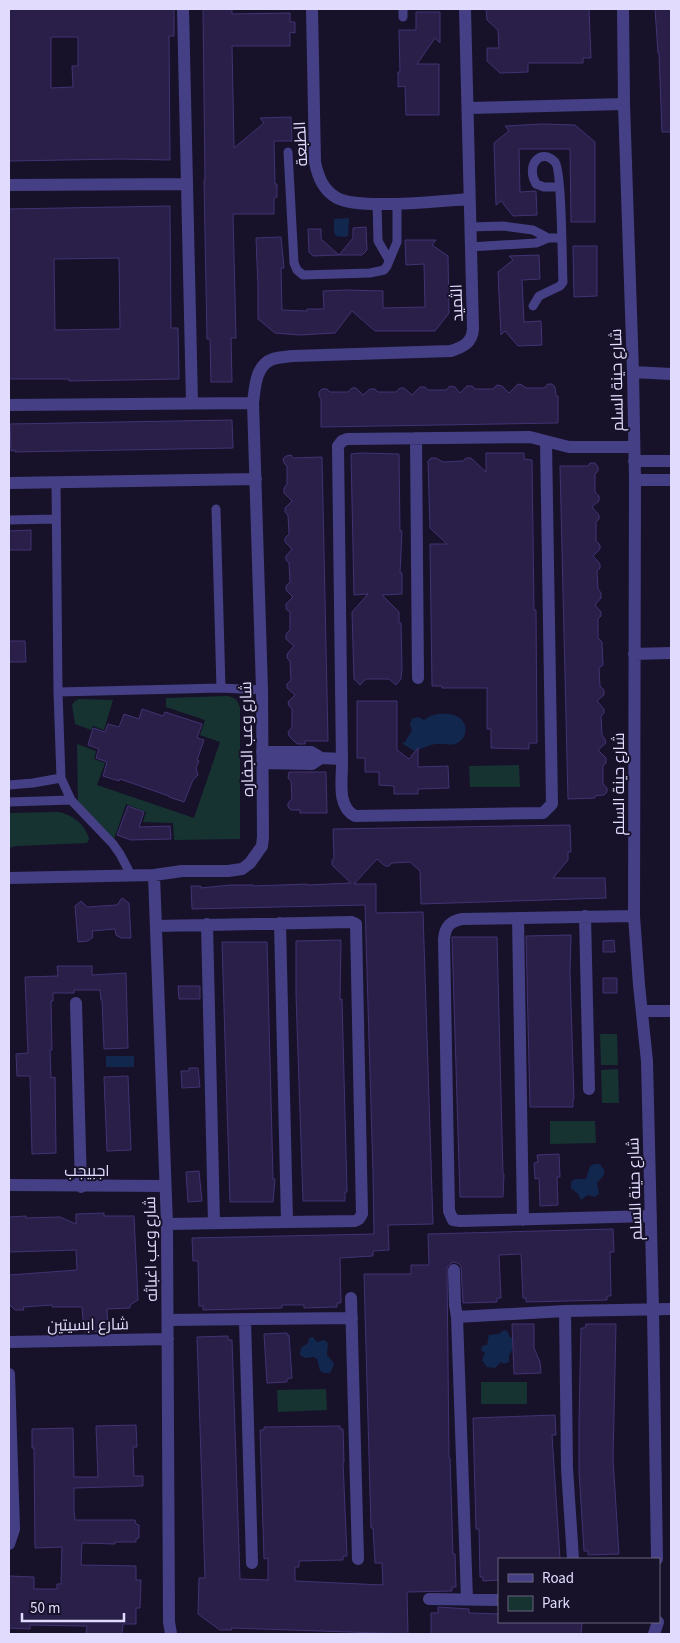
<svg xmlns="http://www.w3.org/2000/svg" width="680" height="1643" viewBox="0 0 680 1643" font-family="'Source Sans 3',Cairo,sans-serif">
  <rect width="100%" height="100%" fill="#171229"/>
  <path fill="#163332" d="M227,696C235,697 238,700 240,708V839L174,840L173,823L143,822L146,812L126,804L114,839L78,803L77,744L96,751L94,759L105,763L97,785L194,818L220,742L200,735L205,720L166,707V698Z
    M79,699L113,700L104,730L93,726L91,730L75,724L72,705L75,701Z
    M519,765L520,787H470L469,766Z
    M57,812C71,813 86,825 89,839L87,843L17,846L9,848V813Z
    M600,1034H617L618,1065H601Z
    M618,1069L619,1103H602L601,1070Z
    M595,1121L596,1143L550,1144V1121Z
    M481,1382H527V1404H481Z
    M326,1389L327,1410L278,1412L277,1390Z"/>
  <path fill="#12274d" d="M349,218L348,236L343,237L336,236L334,232V219Z
    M437,714C443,714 450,713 456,716C467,720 469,735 459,742C453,747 444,743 436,744C428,745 422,749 414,751L402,743L405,742L412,730L410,725L412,719L418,717L424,720L430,716Z
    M106,1056H134V1067H106Z
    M595,1164H600L604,1170V1175L597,1183L599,1194L595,1197L588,1195L581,1200L578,1194L571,1188V1182L575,1179H586L590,1166Z
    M504,1330L507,1331L510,1337L512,1338V1350L509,1355V1362L504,1364L501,1362L495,1368L487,1367L482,1360L485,1353L481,1350L482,1346L487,1345L489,1335L499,1334Z
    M313,1337L317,1342L324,1340L328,1343L327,1355L333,1362L334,1365L330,1373H324L320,1371L317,1359L314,1357L305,1358L300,1355L301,1348L308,1343L309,1338Z"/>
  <path fill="#291f49" stroke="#423373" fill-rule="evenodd" d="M9,9H174V36H169L170,160L119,159L9,161ZM51,37H78V66H72L73,87L51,88Z
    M203,9H232V14L290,13V22H295V33L290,32V46H232L234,148L264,123L260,118L291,117L292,141H274L275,184H277V197L274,198V214H233L236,338H231L232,382H211L210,339H207L204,180H205Z
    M486,9H589L591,58H583V63H528V72L500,73L487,61V48H499L498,30L487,20Z
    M655,9H671V132H662L659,53H658Z
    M416,12H440V43L435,38L417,64H439V115H406L405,86L398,87V72H400L399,30H416Z
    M542,124L575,125L595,142V222H571L570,149H519L520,192L536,191L537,215L513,216L501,201L496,205L494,143L509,131L505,126Z
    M170,206L171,328H178L179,379L69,381V379H9V209ZM119,258L120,329L55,330L54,259Z
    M366,227L367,250L362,255H339L353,238V228Z
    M308,229H321V239L339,255L313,256L309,252Z
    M281,237L284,268H281L282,310L307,311V309H324L323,291L348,290L383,291V308L425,307L424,264L406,265L405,240H436L432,245L448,256L449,313L435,331H375L352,311L335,333L299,335L275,333L258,319V286L256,238Z
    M573,246H597V296L574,297Z
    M539,255L540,279L522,280L524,322L541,321L542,345L518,346L505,331L501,335L498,272L513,260L509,256Z
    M518,384L522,385L526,388H544L548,384H552L555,387L556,396H558V423L321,427V399L319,396V392L322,389H327L330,392H348L352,388H356L363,395L370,389H375L378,392H396L400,388H404L412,395L420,387H425L428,390H446L450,386L455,387L460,393L467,386H472L475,389H493L497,385L502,386L509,393Z
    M232,420L233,448L15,452V450L11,451L10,424Z
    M361,453L399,454L400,531H402L400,573H402V594L382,595L399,612V623H401L402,668L401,679L396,685L389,679H366L360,685L354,679L352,612L368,594L354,595L351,454Z
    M486,453H524V459L532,460L534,610H536L537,743H529V749L491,748V729H487V688H442V686H432L430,544H447L430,528L428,461L431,458H436L443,462L463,461L466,458H471L486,472Z
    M291,455L293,458L322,457L328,741H305V744H297L289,736L288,732L292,727V709L289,706L288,702L295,695L287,688V684L291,680L290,661L287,658V654L294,646L286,639V634L290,630V612L286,609V604L293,597L286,590V586L290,582L289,563L286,560V556L292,549L285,542V538L289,534L288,515L285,512V508L292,501L284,493V488L287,484V466L284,463L283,459L286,456Z
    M590,463H595L598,467V471L595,474V492L599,496V501L592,507L599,515V519L596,522V541L600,545V549L593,556L600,564V568L597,571L598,589L601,593V598L595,605L601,612V616L598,619V638L602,642L603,665L599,668L600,686L604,690V695L597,701L604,709V713L601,716L602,735L605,739L606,743L598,750L606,758V763L603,766V784L607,788V792L604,795L595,796V798L568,799L560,466H588Z
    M31,530V550H9V531Z
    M9,641H25L26,662H9Z
    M357,701H397V750L409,759L418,748V767L448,766L449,788L418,789V794H394V786L379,785V772H365V758H357Z
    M142,709L163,716L165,712L202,724L197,738L204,740L197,760L199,761L196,768L198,775L193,780L184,802L169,797V796L120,779L119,781L103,776L107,762L96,758L99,749L88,745L93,728L105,732L108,724L119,727L124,714L139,719Z
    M289,772H326L327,813H300V810H291L288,807V803L292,799L291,781L288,778Z
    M128,806L144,812L139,827L170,826L171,839L131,840L117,835Z
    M570,825L571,852H568V860L553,878H605L606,898L421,904L420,871L410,862L392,863L389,866H385L377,859L354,884H376V913L423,912L433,1224L388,1225L389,1250L373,1251V1256L340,1258L341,1303H337V1307L304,1308V1305H282V1308L203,1310V1306H199L198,1261H193L192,1238L374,1234L373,1172L365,905L192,909L191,886H201V888L231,885H253V886L307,884V885L351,883L332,865V860L334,858L333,829Z
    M122,898L129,903L131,938H121L116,935L115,929L92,931L93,937L88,941L78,942L75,906L81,901L87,907L117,905Z
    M571,935L570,972L574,1099H573V1107H530L526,936Z
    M452,937H497L503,1174H504L503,1197H460Z
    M341,940L340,1000L342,999L347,1192H345V1201H303L296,994V941Z
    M614,940L615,952H603V941Z
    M222,942H267L273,1179H275L273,1202H230Z
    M57,966H92V975L126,973L128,1048L104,1049L102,1000H101L100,990H74V993H53V1001H51L52,1050H50L51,1078L55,1077L56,1153L32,1154L30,1076H17L16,1054L28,1053L25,977L58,976Z
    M603,978H617V993H603Z
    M178,986H200V999H179Z
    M189,1068H198L200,1087L182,1088L181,1071H189Z
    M128,1076L131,1150L107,1151L104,1077Z
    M559,1154L560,1177H557L558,1205L540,1206L539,1178L535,1179L534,1163L538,1162L537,1155Z
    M199,1171L202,1201L188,1202L186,1172Z
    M104,1213V1216H134L138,1300L130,1305V1308L107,1309L108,1331L84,1332L82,1307H52V1305L23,1307L24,1310H15L9,1304V1275L77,1270L76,1250L9,1252V1217L26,1216V1218L60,1217L76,1224V1214Z
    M613,1229L614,1252H610L611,1296H607V1300L526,1302V1298H523L521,1254L499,1255L501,1298H497V1302L463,1303L461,1266L458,1263L453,1262L447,1267L449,1458H450L453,1554H455L456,1587H452V1591L407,1592L408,1634L231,1628L232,1630H220L198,1614L199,1578H205L197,1337L228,1336V1340H232L240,1579L268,1580V1558L264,1559L260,1430H264V1427L340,1426V1429H343L344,1462H343L347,1556H343V1560L299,1561V1567H295V1581L383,1585L382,1563H375L373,1528H371L364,1274H411V1265H429L428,1234Z
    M512,1324H534V1348L540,1362L541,1373L514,1374Z
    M586,1324H616L613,1459L619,1554L588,1555V1551H584L579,1471V1422L581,1328H585Z
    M287,1333V1335H289L292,1378L287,1379V1382L267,1383L264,1334Z
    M555,1415L556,1435H552L560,1559H499V1580L483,1581V1577H480L479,1529H476L473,1418Z
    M136,1425L137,1447H133L134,1476H143V1486L74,1488V1511L75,1520H135L136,1524L139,1525V1538L136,1539V1542H115V1544L82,1543L81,1565L136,1566V1580H141L140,1608H136V1624H123L122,1634H86L87,1626L30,1625V1629L9,1628V1576L34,1577V1589H57V1584H61L62,1547L35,1548L34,1448H32V1429L73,1428L74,1477H98L96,1426Z
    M438,1607L469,1609V1613L499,1614V1622H582L581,1634H431V1613H438Z"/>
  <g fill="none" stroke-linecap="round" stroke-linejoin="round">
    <path stroke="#454085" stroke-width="9" d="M403,9V17
      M288,152L294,263L297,270L303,275L370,273L384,270L387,266L397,242V203
      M377,203L378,241L389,260
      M470,227L503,226L533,230L548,238
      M470,247L536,243L548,238H561
      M533,306L539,296L560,286L563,282C562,265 562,169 555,162C541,147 525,165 536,184L544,187H559
      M56,483L58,692L61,778L71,800L113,844L120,854L131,875
      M216,509L221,688
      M9,520L56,519
      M58,692L221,688L262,690
      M9,785L33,783L61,778
      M9,802L71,800"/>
    <path stroke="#454085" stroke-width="12" d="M183,9L192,403
      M312,9L315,162C318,177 323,190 337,198C359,210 441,201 469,199
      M623,9L624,104L633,372L635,480L634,916L639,985L647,1061L653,1310L657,1559
      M468,108L624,104
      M9,185L187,184
      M633,372L671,374
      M9,405L253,403
      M416,438L418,678
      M546,442L552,804L543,813L355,816C337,807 342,781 342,764L338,446L342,441L347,439L530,437L569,447H634
      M634,461H671
      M635,480H671
      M9,483L256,479
      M634,654L671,653
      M262,752H311L321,758
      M262,763L312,764L321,758L342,759
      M154,875L167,1224L169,1622L171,1634
      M9,878L154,875L182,871H228L242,869L250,863L262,846L263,837L262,690L253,403C255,388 255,365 273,359C279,357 286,357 293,356L451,351C463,347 472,343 473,329L465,9
      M585,916L589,1089
      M634,916L462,919C450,921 445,927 444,939L449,1211L453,1220L460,1221L651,1216
      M518,918L523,1220
      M280,923L287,1222
      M207,924L214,1223
      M156,926L352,922L356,924L362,1214L359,1219L355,1221L167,1224
      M76,1003L81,1187
      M643,1011H671
      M9,1185L165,1186
      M454,1270L455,1305L457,1317L467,1599
      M351,1298L358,1559
      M565,1311L567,1468L573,1559
      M457,1317L565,1311L671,1309
      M168,1320L352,1318
      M245,1320L252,1563
      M9,1342L168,1339
      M9,1374L14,1529L9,1544
      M429,1599L499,1600
      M654,1634L658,1622"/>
  </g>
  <g text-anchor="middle" stroke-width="4" stroke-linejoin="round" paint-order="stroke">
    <g font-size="16" fill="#e1dcfd" stroke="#171229">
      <text transform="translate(300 144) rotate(-93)" y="6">الطبعة</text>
      <text transform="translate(456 303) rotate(-92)" y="6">الثميد</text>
      <text transform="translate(616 380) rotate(-91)" y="6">شارع حينة السلم</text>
      <text transform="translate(246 739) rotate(-91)" y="6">شارع وعب الجفاره</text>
      <text transform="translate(618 784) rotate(-90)" y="6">شارع حينة السلم</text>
      <text x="87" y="1176">اجبيجب</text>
      <text transform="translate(634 1189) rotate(-92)" y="6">شارع حينة السلم</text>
      <text transform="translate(150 1249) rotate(-91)" y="6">شارع وعب اغباثه</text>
      <text transform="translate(88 1324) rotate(-1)" y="6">شارع ابسيتين</text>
    </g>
  </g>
  <rect width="680" height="1643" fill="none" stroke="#e1dcfd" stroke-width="20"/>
  <rect x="498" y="1558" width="162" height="65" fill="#171229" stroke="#68637e"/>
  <rect x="508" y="1574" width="25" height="8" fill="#454085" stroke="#68637e"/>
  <text x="542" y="1583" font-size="15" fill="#e1dcfd">Road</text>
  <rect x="508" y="1596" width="25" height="15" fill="#163332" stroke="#68637e"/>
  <text x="542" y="1608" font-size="15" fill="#e1dcfd">Park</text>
  <path d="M22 1613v8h102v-8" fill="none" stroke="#e1dcfd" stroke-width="2.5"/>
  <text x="30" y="1613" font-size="15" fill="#e1dcfd" stroke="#171229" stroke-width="4" paint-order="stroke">50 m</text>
</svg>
